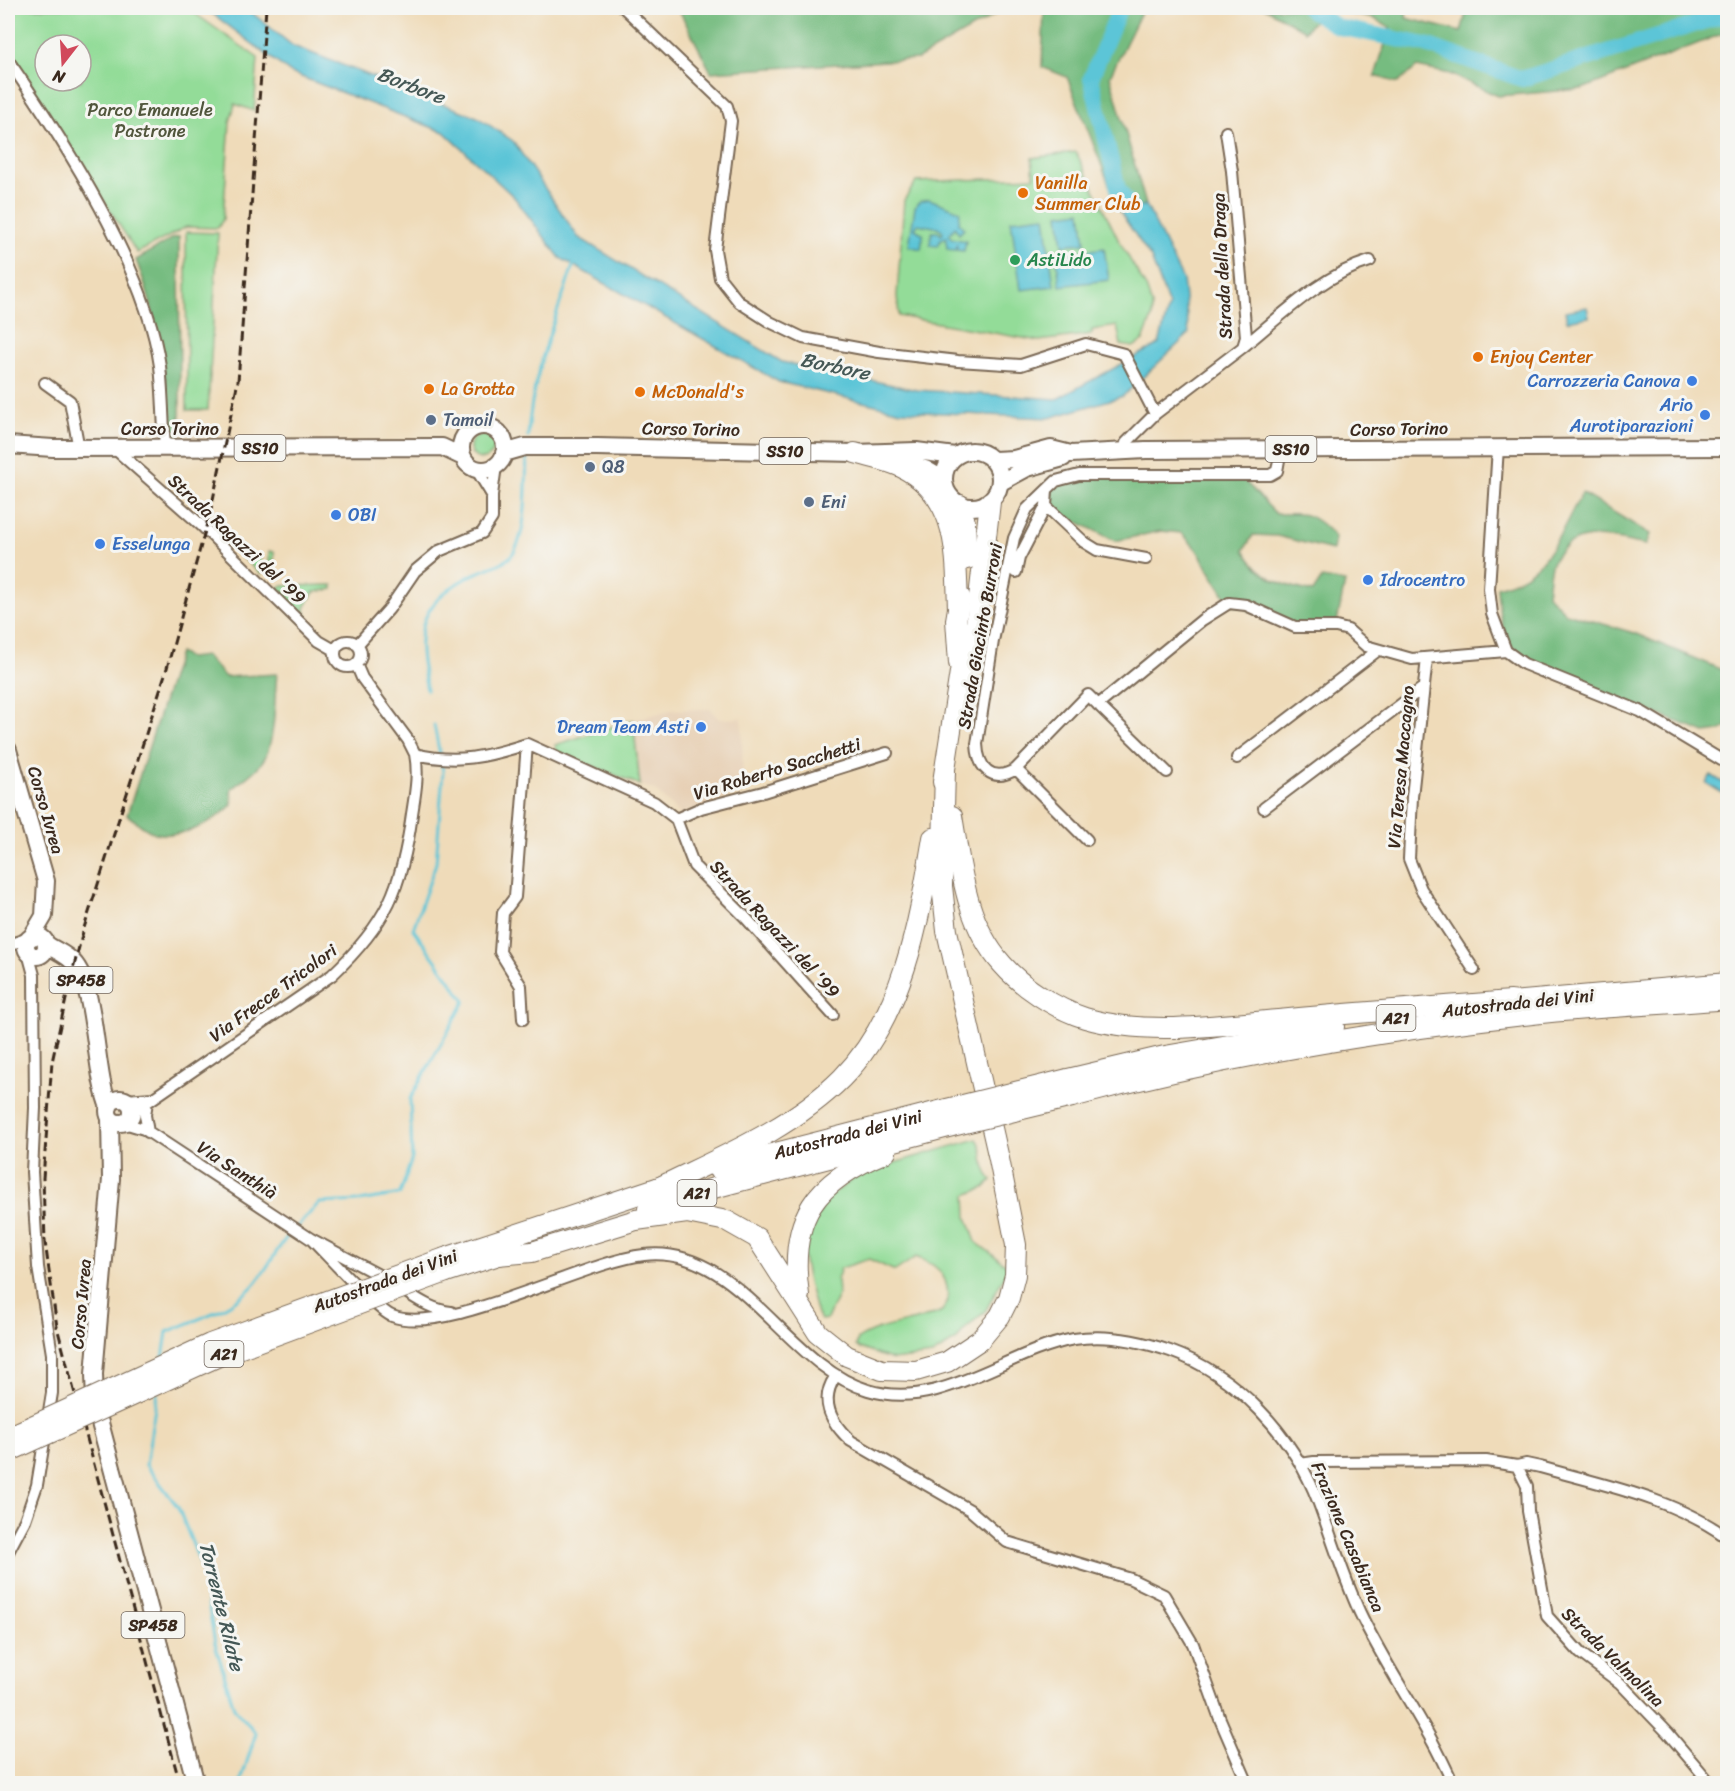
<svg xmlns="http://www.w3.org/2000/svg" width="1735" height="1791" viewBox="0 0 1735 1791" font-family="Sriracha,sans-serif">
  <rect width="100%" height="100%" fill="#f6f6f2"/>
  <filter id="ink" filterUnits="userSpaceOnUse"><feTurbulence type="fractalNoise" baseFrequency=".0167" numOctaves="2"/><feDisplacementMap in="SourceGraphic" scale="12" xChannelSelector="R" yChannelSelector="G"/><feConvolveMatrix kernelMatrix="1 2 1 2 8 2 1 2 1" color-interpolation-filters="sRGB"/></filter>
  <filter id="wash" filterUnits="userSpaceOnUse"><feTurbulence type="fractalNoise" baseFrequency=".008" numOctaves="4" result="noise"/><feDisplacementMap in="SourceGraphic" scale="24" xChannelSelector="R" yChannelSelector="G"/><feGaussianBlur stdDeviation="1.35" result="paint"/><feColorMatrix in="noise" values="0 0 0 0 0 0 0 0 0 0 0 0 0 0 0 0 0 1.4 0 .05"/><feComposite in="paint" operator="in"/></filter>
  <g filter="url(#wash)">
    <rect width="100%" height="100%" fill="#efdbb9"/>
    <path fill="#e7d0b5" d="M711,709L719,719L742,718L743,794L680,814L655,790L640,785L633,720L671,710Z"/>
    <path fill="#93dc98" stroke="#67835b" stroke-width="1.5" fill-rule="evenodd" d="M8,8H187L258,58L254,111L235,104L230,122L223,219L218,228L186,227L137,253L8,49ZM45,45H81V81H45Z
      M1076,152L1119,241L1146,287L1152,305V317L1143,341L1133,347L1121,345L1117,326L1092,330V334L1039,341L899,316L897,296L904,200L916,182L1034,177L1032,158Z
      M186,232L218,233L208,410H187Z
      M470 447a12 12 0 1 1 24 0a12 12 0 1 1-24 0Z
      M238,545L245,551L246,558H261V575L235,550Z
      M269,551L274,552V573L279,579L269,573Z
      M333,585V589L314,592L305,608L306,617L278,589L281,586Z
      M633,720L640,785L557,752L555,745Z
      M977,1139C987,1151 979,1167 992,1180L984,1188L966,1195L967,1217L976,1242L1009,1267L986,1310L963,1331L957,1340L932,1355L893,1360L859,1348L856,1346L858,1339C882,1323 916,1324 942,1311C952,1298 948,1276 934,1266C929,1262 922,1260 916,1257L895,1271L869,1259L841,1268L837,1279L838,1295L827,1319L821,1320L817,1315L807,1278L801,1243L827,1198L863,1172Z"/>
    <path fill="#76bc80" stroke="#58734f" stroke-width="1.5" d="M678,8H1007L918,59L711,72Z
      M1044,8H1143L1110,76L1146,205L1120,212L1067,77L1042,67Z
      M1265,8H1407L1406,18L1461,32L1466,13L1484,8H1727V32L1582,89L1498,96L1450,74L1417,67L1398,83L1375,76L1390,28L1375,19L1325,8L1305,31Z
      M179,237L180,412L179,437L177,438L171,435C165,374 159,317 136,260L173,238Z
      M1079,475L1241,477L1276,514C1307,513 1314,513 1335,537L1333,550L1277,536L1253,535L1244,550C1261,579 1281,585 1313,592L1322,578L1345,582L1336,627H1295L1229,603L1197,550L1182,533L1161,531L1115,541L1052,509L1047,490Z
      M1582,493L1650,534L1646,545C1613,539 1574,525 1553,561C1548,569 1549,584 1547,594L1566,613L1634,633L1727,672V727L1720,731L1705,733C1675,720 1522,664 1510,645C1500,628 1498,605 1497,587C1548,575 1558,535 1582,493Z
      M179,653L189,658L206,656L225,677L277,674C274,699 276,729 267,753C262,768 243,780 231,789L232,805C212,823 184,839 155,833C146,831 135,820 127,815Z"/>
    <path fill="#5bc5d7" stroke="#4b787a" stroke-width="1.5" d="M205,8H246L293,46L477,117L513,141L578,237L782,362L917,390L1057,399L1159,344L1169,306L1151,258L1120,212L1146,205L1183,280L1189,334L1123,396L1049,418L901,411L779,382L560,258L514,197L444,132L291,73Z
      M929,199L960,211L959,223L964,229L959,234L955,227L949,235L951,238L966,241L964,251L956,250L957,243L955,250L947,249L946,237L941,239L938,246L930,245L932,232H939L941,235L943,232L939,228L918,224L915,229L923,234L921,249L909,246L915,207L920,201Z
      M1081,211L1085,243L1063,245L1059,214Z
      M1045,216L1054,286L1021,290L1011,220Z
      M1104,248L1109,280L1060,286L1056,255Z
      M1587,307L1589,317L1567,321L1565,311Z
      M1711,775L1727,785L1722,793L1706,783Z"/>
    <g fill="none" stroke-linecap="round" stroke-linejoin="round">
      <path stroke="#5bc5d7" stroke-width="3" d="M528,437C531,377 555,320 574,263
        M427,690C416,636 414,607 468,577C480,570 501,566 510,557C529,536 525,485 527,458
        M434,725L440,755
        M297,1227L319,1203L360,1201L400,1194L412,1158L410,1099L465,1001L413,929L436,863L443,771L441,762
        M163,1358L167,1332C195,1320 229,1310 251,1288C267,1272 276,1248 292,1231
        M157,1394L146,1465L178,1507L202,1568L215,1643L234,1708L256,1733L240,1784"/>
      <path stroke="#5bc5d7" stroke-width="16" d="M1120,8L1091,78L1118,189L1143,227
        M1308,8L1338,27L1426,45L1522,79L1728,14"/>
    </g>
  </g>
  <g filter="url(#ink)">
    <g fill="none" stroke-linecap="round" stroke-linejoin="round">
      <g stroke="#7a6854" stroke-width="14">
        <path id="street" d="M624,8L727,106L731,121L715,250L720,278L739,302L770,322L803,338L879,352L958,361L1021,365L1086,344L1124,354L1155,414
          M8,60C64,141 146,268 160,366C163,393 163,421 165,448
          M1243,347C1282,315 1322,275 1370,261
          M45,383L70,401L79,449
          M1498,447L1489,589L1492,614L1506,651L1524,664L1640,711L1728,764
          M115,449L201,525L319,641L333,649L335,653
          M1126,451V443L1155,414L1243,347L1246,337L1232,171L1226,132
          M476,469L492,495L495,473L493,467
          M1047,490L1046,506L1084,542L1097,550L1146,559
          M1016,572L1019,558L1046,506
          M335 654a13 13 0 1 1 26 0a13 13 0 1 1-26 0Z
          M357,645L389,609L415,571L439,551L482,533L492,518V495
          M1427,658L1412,797L1409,859L1421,889L1474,970
          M356,664L362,678L408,740L415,754C458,764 486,757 527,744L654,802L676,819L694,866L745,917L833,1015
          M1098,705L1202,620L1229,603L1246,605L1295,627H1336L1348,630L1366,646L1412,659L1506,651
          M1237,758L1377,651
          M1016,769L1087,840
          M1167,772L1088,695L1016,769C992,784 978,768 977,744L993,641L1014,538L1027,509L1056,481L1079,475H1270L1277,471L1281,449
          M1264,808L1424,687
          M676,819L701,808L763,792L887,753
          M8,945L29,938
          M523,1019L521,986L500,952L503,913L515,897L527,744
          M126,1100L152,1098
          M147,1102L145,1115L148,1132
          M133,1112L332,975C387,923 402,888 412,814C415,794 419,775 415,754
          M124,1123L144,1129L311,1239L388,1280
          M311,1239C326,1254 378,1311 392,1316C445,1337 582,1262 644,1255C739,1244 786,1366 868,1390C941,1412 1004,1352 1074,1339C1105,1334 1141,1341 1170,1351C1237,1375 1292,1434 1318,1501C1332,1538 1343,1576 1360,1613C1388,1672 1427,1723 1453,1784
          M401,1289C417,1299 432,1310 451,1312
          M835,1377C819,1401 831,1423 851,1441L970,1510L1007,1542L1131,1579L1164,1595L1193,1644L1220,1719L1248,1784
          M1300,1464L1314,1462L1486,1461L1517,1466L1527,1486L1528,1511L1547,1616L1580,1653L1620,1683L1668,1733L1711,1784
          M1517,1466L1526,1464L1540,1467C1603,1485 1673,1498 1728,1538
          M8,1552L25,1520L37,1485L52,1393V1354L38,1267L32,1172L35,1108L34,975L28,953"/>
      </g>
      <g stroke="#7a6854" stroke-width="20">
        <path id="primary" d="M461 448a22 22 0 1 1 44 0a22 22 0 1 1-44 0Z
          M8,445L53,448L442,447L463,457
          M944 479a28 28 0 1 1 56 0a28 28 0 1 1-56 0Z
          M504,453L525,447H597L855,453L916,451L955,456
          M994,460L1014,459L1051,449L1071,454L1146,450L1728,447
          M900,461L925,469L944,480
          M1001,482L1027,468L1063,458
          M8,750L46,881L44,916L31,938
          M26 946a10 10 0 1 1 20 0a10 10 0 1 1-20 0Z
          M46,944C54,950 66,954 73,962C97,987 94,1073 109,1107
          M108 1111a12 12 0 1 1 24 0a12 12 0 1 1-24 0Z
          M110,1118L111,1179L94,1374L95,1404L196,1784"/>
      </g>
      <g stroke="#7a6854" stroke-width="22">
        <g id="highway">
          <path d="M855,453C869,457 886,460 899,466C959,495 956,552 958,609"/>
          <path d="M960,505L965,522L967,559"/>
          <path d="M959,663L956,620L960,597"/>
          <path d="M943,782L960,672L976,624L990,502"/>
          <path d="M952,816C961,868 965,922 1002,964C1022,987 1056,1009 1085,1018C1150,1037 1223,1024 1289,1019C1363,1012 1437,1007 1511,1001"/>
          <path d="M1500,1003L1728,983"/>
          <path d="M1068,1079L1165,1056L1334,1027"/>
          <path d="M1072,1097C1217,1058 1366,1033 1515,1016C1585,1007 1657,1005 1728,999"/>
          <path id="s1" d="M717,1168L947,1109"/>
          <path d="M658,1188C721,1157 791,1129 842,1078C904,1015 919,921 933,838"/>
          <path d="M648,1209L717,1187L952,1126"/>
          <path d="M498,1255L532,1252L636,1220L687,1213L727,1221L757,1238L818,1333L847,1356L882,1370L916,1371L947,1362L980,1340L1000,1316L1009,1298L1015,1275L1016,1245L999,1159L947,931L942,886L945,770"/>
          <path d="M445,1258L669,1184"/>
          <path d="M446,1272L511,1251"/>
          <path d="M799,1295C788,1218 815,1181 886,1152"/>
        </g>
      </g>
      <use href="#street" stroke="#fff" stroke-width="10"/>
      <use href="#primary" stroke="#fff" stroke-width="16"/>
      <use href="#highway" stroke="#fff" stroke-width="20"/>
      <path stroke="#3b2a1e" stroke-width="3" stroke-dasharray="9 4.5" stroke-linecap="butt" d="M180,1784L57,1327L45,1242L43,1178L52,1062L70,981L84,928L167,668L211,509L238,381L266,8"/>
      <g stroke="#7a6854" stroke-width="22" stroke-linecap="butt">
        <path id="highway-bridge" d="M947,1109L1068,1079
          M952,1126L1072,1097
          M8,1437L210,1344L445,1258
          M8,1452L219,1356L446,1272"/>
      </g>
      <use href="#highway-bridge" stroke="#fff" stroke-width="20"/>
    </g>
  </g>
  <g fill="#e8710a" stroke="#f6f6f2" stroke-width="2">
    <circle cx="1023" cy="193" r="6"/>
    <circle cx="1478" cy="357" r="6"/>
    <circle cx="429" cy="389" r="6"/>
    <circle cx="640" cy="392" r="6"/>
  </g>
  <circle fill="#2e9e5b" stroke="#f6f6f2" stroke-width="2" cx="1015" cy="260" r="6"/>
  <g fill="#3f7fe0" stroke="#f6f6f2" stroke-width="2">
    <circle cx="1692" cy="381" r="6"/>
    <circle cx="1705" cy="415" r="6"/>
    <circle cx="336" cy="515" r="6"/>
    <circle cx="100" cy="544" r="6"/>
    <circle cx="1368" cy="580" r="6"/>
    <circle cx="701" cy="727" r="6"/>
  </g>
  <g fill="#5c6f8a" stroke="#f6f6f2" stroke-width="2">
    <circle cx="431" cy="420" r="6"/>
    <circle cx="590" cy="467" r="6"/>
    <circle cx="809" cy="502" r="6"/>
  </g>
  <g text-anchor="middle" stroke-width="6" stroke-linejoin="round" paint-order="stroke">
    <g fill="#f6f6f2" stroke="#73675e" stroke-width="1.5">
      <rect x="234.5" y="435" width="51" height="26" rx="4.5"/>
      <rect x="1265.5" y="436" width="51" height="26" rx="4.5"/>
      <rect x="759.5" y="438" width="51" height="26" rx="4.5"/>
      <rect x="49.5" y="967" width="63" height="26" rx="4.5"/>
      <rect x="1376.5" y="1005" width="39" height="26" rx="4.5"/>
      <rect x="677.5" y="1180" width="39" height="26" rx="4.5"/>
      <rect x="204.5" y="1341" width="39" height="26" rx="4.5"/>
      <rect x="121.5" y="1612" width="63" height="26" rx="4.5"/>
    </g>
    <g font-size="16" font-weight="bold" fill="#3b2a1e">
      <text x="260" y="454">SS10</text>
      <text x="1291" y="455">SS10</text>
      <text x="785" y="457">SS10</text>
      <text x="81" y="986">SP458</text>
      <text x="1396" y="1024">A21</text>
      <text x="697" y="1199">A21</text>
      <text x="224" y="1360">A21</text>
      <text x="153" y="1631">SP458</text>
    </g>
    <g font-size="18" fill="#51563c" stroke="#f6f6f2">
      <text x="150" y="116">Parco Emanuele<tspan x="150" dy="21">Pastrone</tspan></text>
    </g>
    <g font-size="18" fill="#c56008" stroke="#f6f6f2" text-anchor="start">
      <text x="1035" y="189">Vanilla<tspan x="1035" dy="21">Summer Club</tspan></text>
      <text x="1490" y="363">Enjoy Center</text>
      <text x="441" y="395">La Grotta</text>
      <text x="652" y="398">McDonald's</text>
    </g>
    <g font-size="18" fill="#27864d" stroke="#f6f6f2" text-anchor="start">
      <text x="1027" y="266">AstiLido</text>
    </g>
    <g font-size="18" fill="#3b2a1e" stroke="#f6f6f2">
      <text transform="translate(1222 266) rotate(-93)" y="6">Strada della Draga</text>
      <text x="170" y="435">Corso Torino</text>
      <text transform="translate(691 429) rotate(1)" y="6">Corso Torino</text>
      <text transform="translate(1399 429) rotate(-1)" y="6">Corso Torino</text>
      <text transform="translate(237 539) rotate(43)" y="6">Strada Ragazzi del '99</text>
      <text transform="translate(980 636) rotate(-80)" y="6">Strada Giacinto Burroni</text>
      <text transform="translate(1401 767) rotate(-85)" y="6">Via Teresa Maccagno</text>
      <text transform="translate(777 769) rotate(-17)" y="6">Via Roberto Sacchetti</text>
      <text transform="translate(46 810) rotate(74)" y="6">Corso Ivrea</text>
      <text transform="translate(775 929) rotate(47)" y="6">Strada Ragazzi del '99</text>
      <text transform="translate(273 993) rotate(-36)" y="6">Via Frecce Tricolori</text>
      <text transform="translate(1518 1003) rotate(-6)" y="6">Autostrada dei Vini</text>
      <text dy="6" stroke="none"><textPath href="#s1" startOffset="135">Autostrada dei Vini</textPath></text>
      <text transform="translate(237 1170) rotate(33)" y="6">Via Santhià</text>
      <text transform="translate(385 1281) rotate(-20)" y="6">Autostrada dei Vini</text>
      <text transform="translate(81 1304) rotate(-85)" y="6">Corso Ivrea</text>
      <text transform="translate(1348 1537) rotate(67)" y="6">Frazione Casabianca</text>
      <text transform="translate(1613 1657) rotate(44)" y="6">Strada Valmolina</text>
    </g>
    <g font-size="18" fill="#366cbe" stroke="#f6f6f2" text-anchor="end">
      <text x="1680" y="387">Carrozzeria Canova</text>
      <text x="1693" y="411">Ario<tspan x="1693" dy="21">Aurotiparazioni</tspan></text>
      <text x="348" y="521" text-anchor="start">OBI</text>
      <text x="112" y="550" text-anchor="start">Esselunga</text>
      <text x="1380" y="586" text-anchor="start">Idrocentro</text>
      <text x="689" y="733">Dream Team Asti</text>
    </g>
    <g font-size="18" fill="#4e5e75" stroke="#f6f6f2" text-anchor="start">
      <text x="443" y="426">Tamoil</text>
      <text x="602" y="473">Q8</text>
      <text x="821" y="508">Eni</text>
    </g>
    <g font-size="20" font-style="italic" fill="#455856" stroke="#f6f6f2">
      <text transform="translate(411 85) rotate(21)" y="7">Borbore</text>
      <text transform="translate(835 366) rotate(12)" y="7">Borbore</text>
      <text transform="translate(222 1606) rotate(76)" y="7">Torrente Rilate</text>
    </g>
  </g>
  <rect width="1735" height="1791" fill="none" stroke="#f6f6f2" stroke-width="30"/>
  <g transform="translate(63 63) rotate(197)"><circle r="28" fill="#f6f6f2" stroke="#aba49d" stroke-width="1.5"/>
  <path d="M0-4.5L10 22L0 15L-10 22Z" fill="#d1495b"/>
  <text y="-9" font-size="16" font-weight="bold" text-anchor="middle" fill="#3b2a1e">N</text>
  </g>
</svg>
